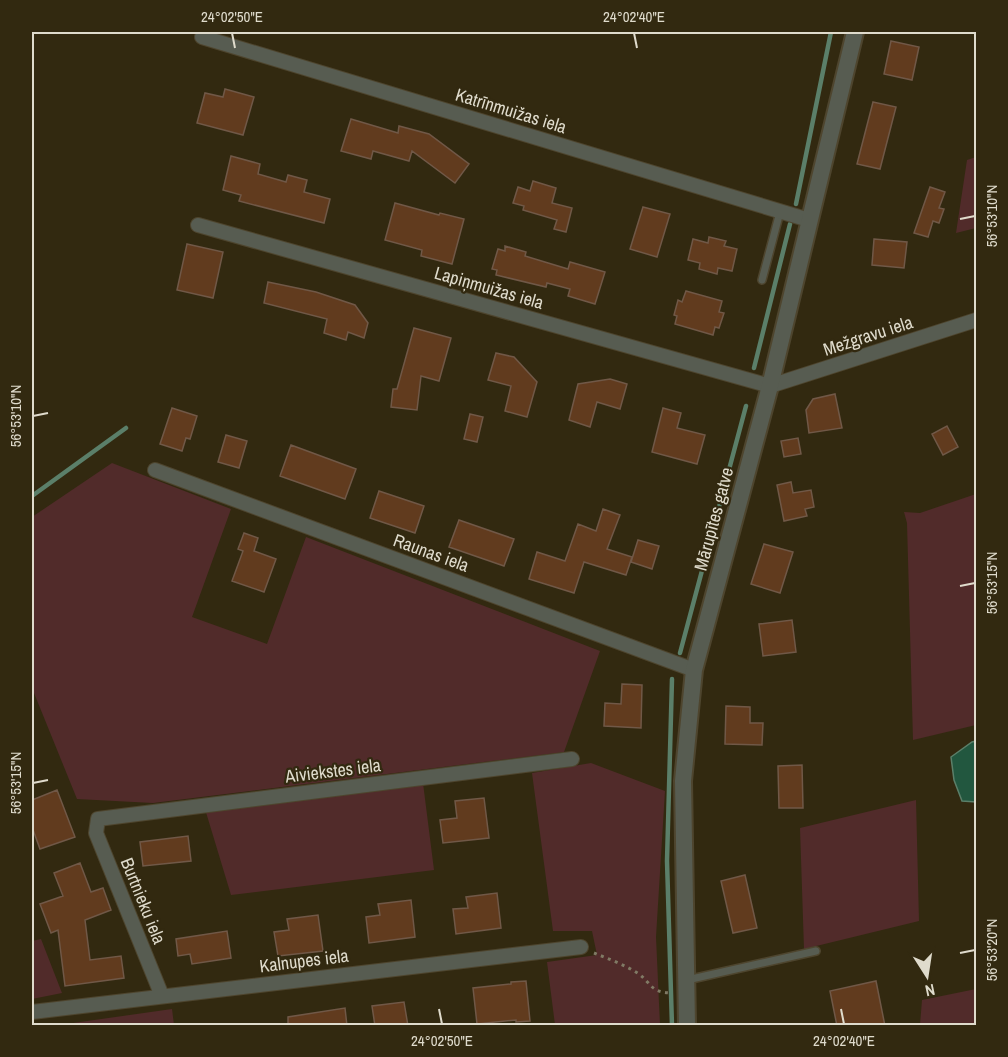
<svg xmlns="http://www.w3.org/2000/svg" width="1008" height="1057" viewBox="0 0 1008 1057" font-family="'Archivo Narrow',sans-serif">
  <rect width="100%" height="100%" fill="#322910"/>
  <path fill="#512b2a" d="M976,157V228L956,233L967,160Z
    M112,463L231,509L192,617L267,644L306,537L600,651L564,752L153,803L77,799L32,688V517Z
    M976,494V725L913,740L907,523L904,512L920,513Z
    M591,763L665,791L656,937L660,1025H555L547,962L597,955L592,931H553L532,773Z
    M423,783L434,870L231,895L205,809Z
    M916,800L919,921L804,949L800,828Z
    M41,939L62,993L32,999V941Z
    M976,989V1025H920L922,1000Z
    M172,1009L174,1025H59Z"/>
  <path fill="#22573f" stroke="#5b7f69" stroke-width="1.5" d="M976,741V802L962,801L954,780L951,757L972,742Z"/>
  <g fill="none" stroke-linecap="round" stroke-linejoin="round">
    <path stroke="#5b7f69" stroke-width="4.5" d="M796,204L831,32
      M754,368L790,224
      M32,496L126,428
      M680,653L746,406
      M672,1026L667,861L672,679"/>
  </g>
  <path fill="#613b1e" stroke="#705847" stroke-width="1.5" d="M891,41L919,47L912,80L884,74Z
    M225,89L254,97L243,135L197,123L205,93L223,97Z
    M873,102L896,107L880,169L857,164Z
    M351,119L398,133L399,126L429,134L469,164L455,183L412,151L409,161L373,151L371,159L341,151Z
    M231,156L260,164L258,174L286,182L288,175L307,180L304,192L330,199L324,223L239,201L241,195L223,190Z
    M533,181L556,188L552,203L572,208L566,232L554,229L557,220L523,210L524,206L513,203L518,187L530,191Z
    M930,187L945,192L939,208L944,209L939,223L933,221L928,237L914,233Z
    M395,203L439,215L440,213L464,219L452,264L421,256L422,250L385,240Z
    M643,207L670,214L657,257L630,249Z
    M709,237L726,241L724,246L737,249L732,271L718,268L717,274L699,269L700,263L688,260L693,239L708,243Z
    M874,239L907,242L904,268L872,265Z
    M187,244L223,252L213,298L177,290Z
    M505,246L526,252L525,256L568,269L570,262L605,272L595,304L568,296L570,289L547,283L546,287L496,275L497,270L492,269L498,249L505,251Z
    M268,282L316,292L355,305L368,323L364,338L348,332L346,340L324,333L327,319L264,303Z
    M686,291L722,301L719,312L724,313L719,328L715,327L713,335L675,324L677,316L674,315L678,300L682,302Z
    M414,328L451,338L439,381L421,376L417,410L391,407L393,389H397Z
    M496,353L514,357L537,382L527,417L505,411L511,386L488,380Z
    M610,379L627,384L620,409L597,402L590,427L569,420L578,384Z
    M835,394L842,428L809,433L806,410L813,399Z
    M172,408L197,416L190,439L186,438L182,451L160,444Z
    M663,408L681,413L677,428L705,435L697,464L652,452Z
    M470,414L483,417L477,442L464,439Z
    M947,426L958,447L943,455L932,434Z
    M226,435L247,441L239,468L218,462Z
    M798,438L801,454L784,457L781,441Z
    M291,445L356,469L345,499L280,476Z
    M791,482L793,493L811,490L814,507L805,509L807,516L784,521L777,485Z
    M379,491L424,506L415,533L370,518Z
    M603,509L620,515L607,549L632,557L626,575L584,562L574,593L529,579L537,552L565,561L578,524L596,531Z
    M459,520L514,539L504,566L449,547Z
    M244,533L258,538L254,551L276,559L264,592L232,581L243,551L238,549Z
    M638,540L659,546L652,569L631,562Z
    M764,544L793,552L780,593L751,584Z
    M792,620L796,652L763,656L759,624Z
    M622,684L642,685L641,728L604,726L605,703L621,704Z
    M726,706L750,707V723H763L762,745L725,744Z
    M802,765L803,808H779L778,766Z
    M57,790L75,837L40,849L32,827V800Z
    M484,798L489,838L443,843L440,820L457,818L455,801Z
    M188,836L191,861L143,866L140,842Z
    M80,863L91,892L103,888L111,910L85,920L90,960L121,956L124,978L65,986L58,930L51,933L40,904L63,896L54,873Z
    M745,875L757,928L733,933L721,881Z
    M497,893L501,928L456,934L453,909L468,908L466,897Z
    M411,900L415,937L369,943L366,917L380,915L378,904Z
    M318,915L323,951L278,956L274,932L289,930L287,919Z
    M227,931L231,958L192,964L190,954L178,956L176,939Z
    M526,981L530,1021L516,1022V1020L477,1024L473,988L511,984V982Z
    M876,981L885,1026H837L830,991Z
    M404,1002L408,1026H375L372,1006Z
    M345,1008L347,1026H288V1017Z"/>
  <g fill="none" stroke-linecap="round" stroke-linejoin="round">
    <g stroke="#4e452e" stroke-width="10">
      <path id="service" d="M762,280L780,212
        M687,980L816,951"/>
    </g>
    <g stroke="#4e452e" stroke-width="16">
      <path id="minor" d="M202,37L809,220
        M198,225L770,386L976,320
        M155,470L694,670
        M162,996L96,833L98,819L572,759
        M32,1012L581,947"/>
    </g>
    <g stroke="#4e452e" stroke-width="20">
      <path id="tertiary" d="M687,1026L683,781L694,670L770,386L855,32"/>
    </g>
    <path stroke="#807a65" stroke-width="3" stroke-dasharray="3 4.5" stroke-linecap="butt" d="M594,953C609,959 625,965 639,974C652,984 650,992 671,993"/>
    <use href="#service" stroke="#575c51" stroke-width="7"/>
    <use href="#minor" stroke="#575c51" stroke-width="14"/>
    <use href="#tertiary" stroke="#575c51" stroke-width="16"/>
  </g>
  <path fill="none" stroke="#dfdbcc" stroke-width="2" d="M232,33L235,48M634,33L637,48M960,219L975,216M33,416L48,413M960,586L975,583M33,783L48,780M960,953L975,950M439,1009L442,1024M841,1009L844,1024"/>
  <g text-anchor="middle" stroke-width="4.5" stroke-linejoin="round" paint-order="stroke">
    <g font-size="18" fill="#dfdbcc" stroke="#322910">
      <text transform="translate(511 111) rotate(17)" y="6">Katrīnmuižas iela</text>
      <text transform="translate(489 288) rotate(16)" y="6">Lapiņmuižas iela</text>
      <text transform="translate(868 336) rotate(-18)" y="6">Mežgravu iela</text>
      <text transform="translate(714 519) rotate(-75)" y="6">Mārupītes gatve</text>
      <text transform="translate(431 553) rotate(20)" y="6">Raunas iela</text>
      <text transform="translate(333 771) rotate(-7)" y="6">Aiviekstes iela</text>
      <text transform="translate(143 901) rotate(68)" y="6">Burtnieku iela</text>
      <text transform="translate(304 961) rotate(-7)" y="6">Kalnupes iela</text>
    </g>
  </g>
  <rect width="1008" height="1057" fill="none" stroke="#322910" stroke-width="66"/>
  <g transform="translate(927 976) rotate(168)" stroke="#322910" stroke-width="4.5" paint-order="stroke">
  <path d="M0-4.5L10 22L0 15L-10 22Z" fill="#dfdbcc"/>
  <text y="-9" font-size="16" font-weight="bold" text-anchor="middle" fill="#dfdbcc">N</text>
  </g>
  <rect x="33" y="33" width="942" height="991" fill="none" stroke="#dfdbcc" stroke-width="2"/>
  <g font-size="15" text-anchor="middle" fill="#dfdbcc">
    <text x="232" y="22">24°02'50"E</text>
    <text x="634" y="22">24°02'40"E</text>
    <text transform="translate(992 216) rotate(-90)" y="5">56°53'10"N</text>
    <text transform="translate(16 416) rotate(-90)" y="5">56°53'10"N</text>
    <text transform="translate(992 583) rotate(-90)" y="5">56°53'15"N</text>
    <text transform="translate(16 783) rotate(-90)" y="5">56°53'15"N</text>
    <text transform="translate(992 950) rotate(-90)" y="5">56°53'20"N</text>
    <text x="442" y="1046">24°02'50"E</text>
    <text x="844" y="1046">24°02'40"E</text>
  </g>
</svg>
